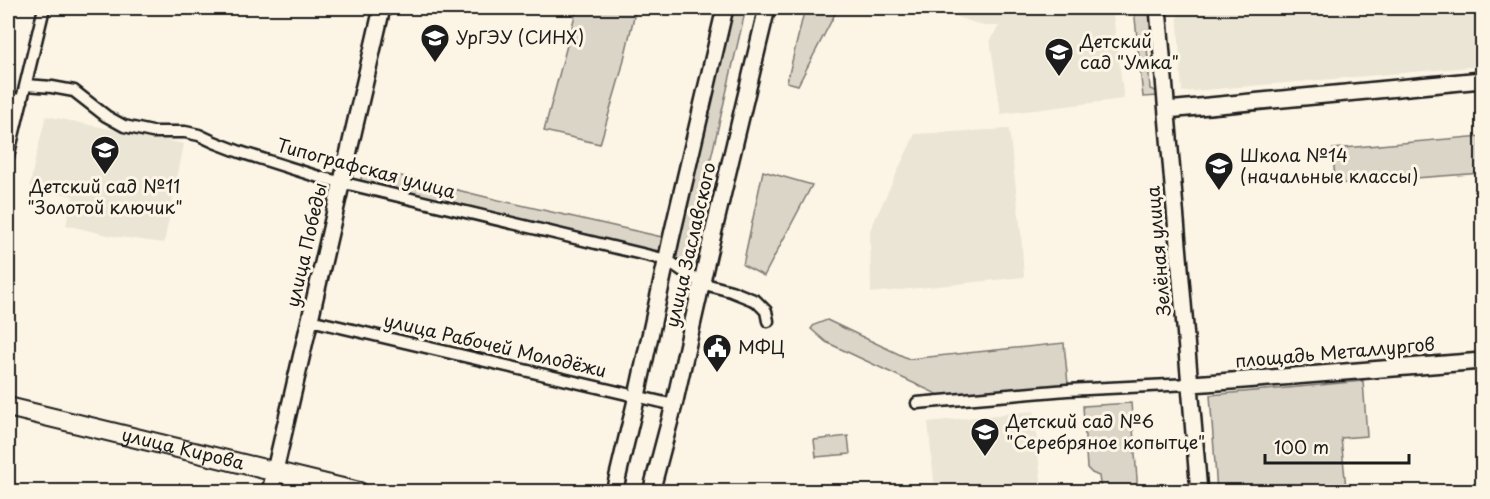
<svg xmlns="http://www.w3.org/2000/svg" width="1490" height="499" viewBox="0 0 1490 499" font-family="'Playpen Sans',sans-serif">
  <rect width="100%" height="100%" fill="#fcf5e5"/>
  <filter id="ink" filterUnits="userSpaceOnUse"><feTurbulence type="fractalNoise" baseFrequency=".0167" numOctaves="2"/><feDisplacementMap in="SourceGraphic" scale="12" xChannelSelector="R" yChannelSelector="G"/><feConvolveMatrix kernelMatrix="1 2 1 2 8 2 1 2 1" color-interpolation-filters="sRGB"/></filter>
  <g filter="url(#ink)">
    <path fill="#ebe5d6" d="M947,8H1132V13L1113,15L1124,99L1001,114L990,40L999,26H984L957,17Z
      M1177,8H1482V66L1182,92Z
      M46,116L184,144L164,243L112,236L66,225L73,196L30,186L34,164Z
      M1009,129L1021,232L1024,277L871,293L870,230L915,134Z
      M1034,411L1042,491H935L928,422Z"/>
    <path fill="#dbd5c8" stroke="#7c7872" stroke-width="1.5" d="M577,8H636L621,72L600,144L544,131Z
      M725,8H746L686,265L359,187L364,167L494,199L671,239Z
      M805,8H838L798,85L787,82Z
      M1134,8C1157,7 1153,26 1154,43L1152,46H1147L1150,89L1158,92L1159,96L1143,97Z
      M1482,136V173L1335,184L1333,149Z
      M763,171L812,185L764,276L743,265Z
      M827,320L909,359L1064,343L1068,384L943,397L826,342L811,329L814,325Z
      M1363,381L1367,436L1341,438L1346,488L1296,492L1217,491L1210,395Z
      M1131,403L1137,479V491H1101L1099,476L1092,473L1087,468L1083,406Z
      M848,436L850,454L816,457L814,440Z"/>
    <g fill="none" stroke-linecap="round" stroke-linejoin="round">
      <g stroke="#1c1c1c" stroke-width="15">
        <path id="street" d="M26,85L52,87L74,91L106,116L124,126L152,132H185L199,135L214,142L240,152L319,177L667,260L701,283L731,291L756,301L766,311L768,321
          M8,97L22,101
          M8,157L44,8
          M310,320L674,405
          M917,403L1067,390L1190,384"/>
      </g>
      <g stroke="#1c1c1c" stroke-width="20">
        <path id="secondary" d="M1158,8L1199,492
          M1167,110L1482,80
          M1190,384L1206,383L1482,361
          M270,492L382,8
          M614,492L637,396L671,239L725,8
          M651,492L674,405L708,255L767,8"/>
      </g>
      <g stroke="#1c1c1c" stroke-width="22">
        <g id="primary">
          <path id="s1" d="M8,407L359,492"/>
        </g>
      </g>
      <use href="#street" stroke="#fcf5e5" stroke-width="10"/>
      <use href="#secondary" stroke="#fcf5e5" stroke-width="15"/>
      <use href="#primary" stroke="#fcf5e5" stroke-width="18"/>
    </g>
  </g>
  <defs>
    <g id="university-pin" transform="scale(1.5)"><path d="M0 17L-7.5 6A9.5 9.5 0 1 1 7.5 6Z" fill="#1c1c1c" stroke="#fcf5e5"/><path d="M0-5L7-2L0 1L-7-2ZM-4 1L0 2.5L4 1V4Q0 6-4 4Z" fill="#fff"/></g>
    <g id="school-pin" transform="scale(1.5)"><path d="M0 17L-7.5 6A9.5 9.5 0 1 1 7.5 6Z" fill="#1c1c1c" stroke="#fcf5e5"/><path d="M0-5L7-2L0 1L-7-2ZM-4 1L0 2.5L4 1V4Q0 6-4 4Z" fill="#fff"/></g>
    <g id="civic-pin" transform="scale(1.5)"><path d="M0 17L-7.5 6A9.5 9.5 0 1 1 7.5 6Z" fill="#1c1c1c" stroke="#fcf5e5"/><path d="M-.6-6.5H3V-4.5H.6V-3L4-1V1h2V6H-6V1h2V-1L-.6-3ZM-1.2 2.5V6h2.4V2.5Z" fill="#fff"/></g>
  </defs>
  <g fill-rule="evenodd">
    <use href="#university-pin" x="435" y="38"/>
    <use href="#school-pin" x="1059" y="52"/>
    <use href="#school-pin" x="105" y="150"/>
    <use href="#school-pin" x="1219" y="166"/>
    <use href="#civic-pin" x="717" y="348"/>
    <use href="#school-pin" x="985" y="432"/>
  </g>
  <g text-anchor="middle" stroke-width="6" stroke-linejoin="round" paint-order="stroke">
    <g font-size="18" fill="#1c1c1c" stroke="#fcf5e5" text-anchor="start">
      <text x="456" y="44">УрГЭУ (СИНХ)</text>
      <text x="1080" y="48">Детский<tspan x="1080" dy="21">сад "Умка"</tspan></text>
      <text x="1240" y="162">Школа №14<tspan x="1240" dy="21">(начальные классы)</tspan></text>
      <text x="105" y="193" text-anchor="middle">Детский сад №11<tspan x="105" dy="21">"Золотой ключик"</tspan></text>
      <text x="738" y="354">МФЦ</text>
      <text x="1006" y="428">Детский сад №6<tspan x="1006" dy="21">"Серебряное копытце"</tspan></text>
    </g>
    <g font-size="18" fill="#1c1c1c" stroke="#fcf5e5">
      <text transform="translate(366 169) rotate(15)" y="6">Типографская улица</text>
      <text transform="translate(307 245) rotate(-77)" y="6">улица Победы</text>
      <text transform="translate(691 245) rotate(-77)" y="6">улица Заславского</text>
      <text transform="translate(1159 251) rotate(-95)" y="6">Зелёная улица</text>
      <text transform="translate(495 346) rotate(13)" y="6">улица Рабочей Молодёжи</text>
      <text transform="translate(1335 353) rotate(-5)" y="6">площадь Металлургов</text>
      <text dy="6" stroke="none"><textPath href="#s1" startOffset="180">улица Кирова</textPath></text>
    </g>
  </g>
  <rect width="1490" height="499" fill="none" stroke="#fcf5e5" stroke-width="30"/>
  <rect x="15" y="15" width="1460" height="469" fill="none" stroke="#1c1c1c" stroke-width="2" filter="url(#ink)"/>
  <path d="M1265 454v9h144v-9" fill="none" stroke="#1c1c1c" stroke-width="3"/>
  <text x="1274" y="454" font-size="18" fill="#1c1c1c" stroke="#fcf5e5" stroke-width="4.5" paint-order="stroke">100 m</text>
</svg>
